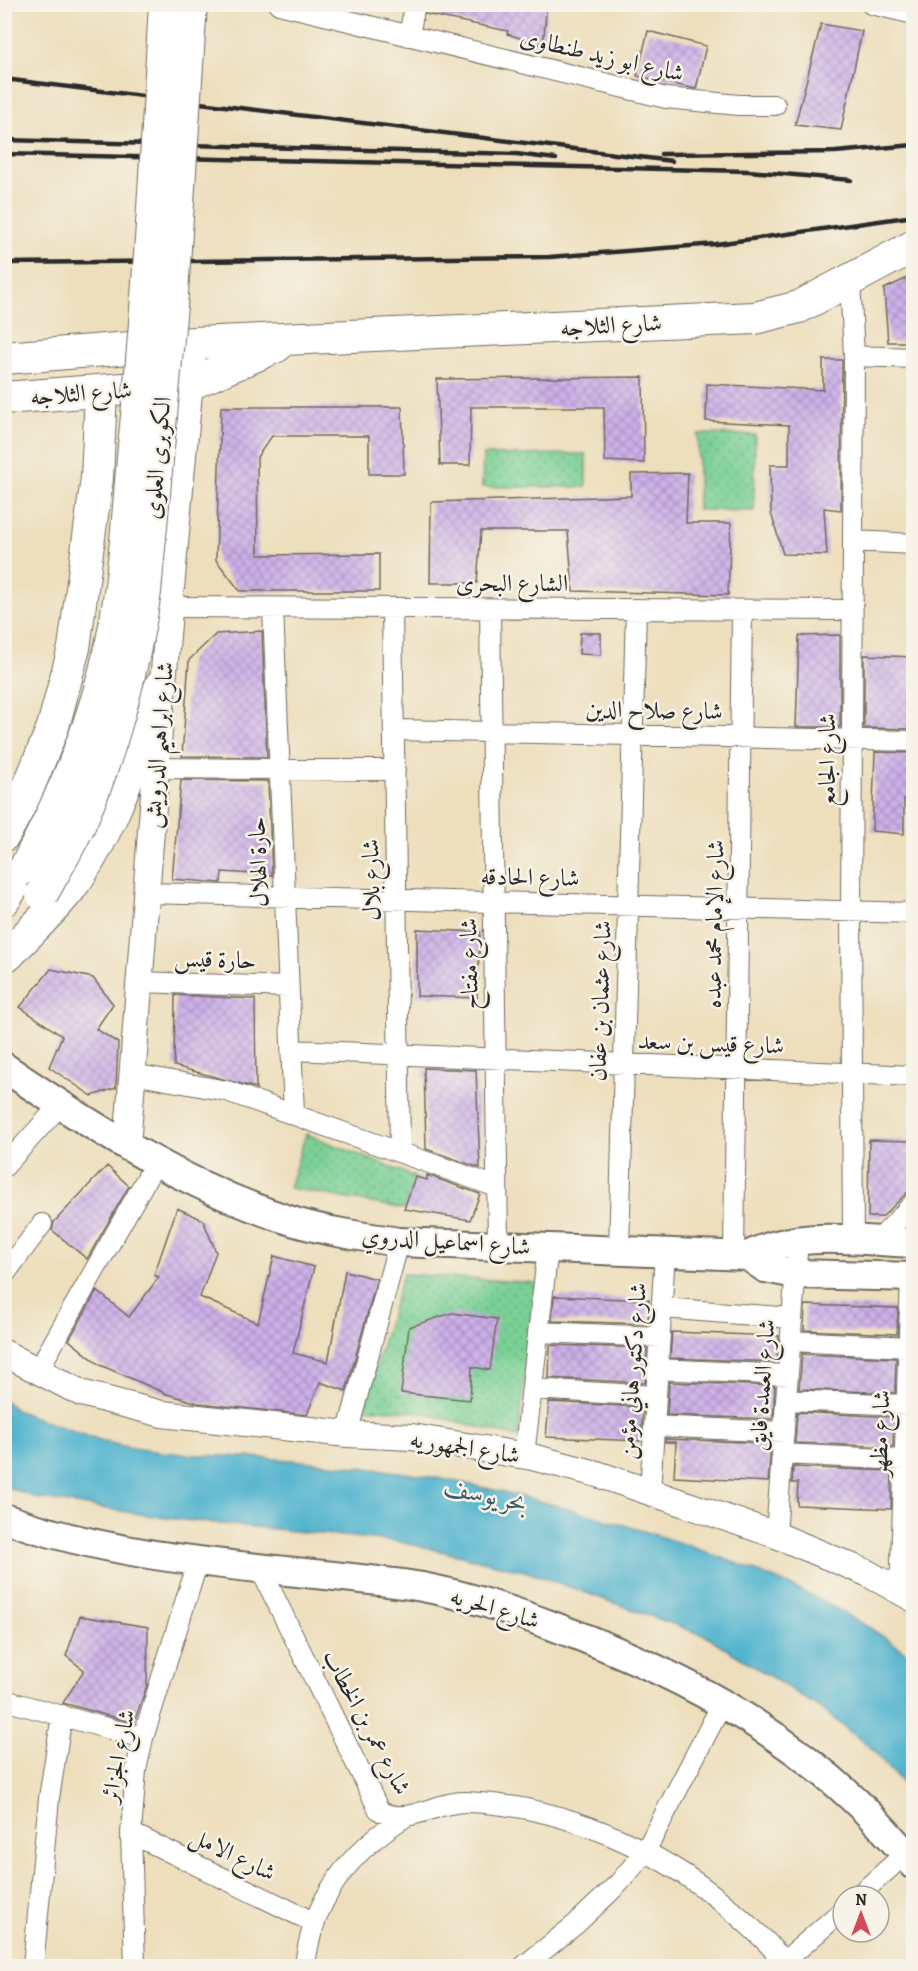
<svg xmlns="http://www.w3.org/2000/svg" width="918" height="1971" viewBox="0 0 918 1971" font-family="Alegreya,Amiri,serif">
  <defs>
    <pattern id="grass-dots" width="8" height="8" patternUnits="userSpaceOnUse" patternTransform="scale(1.5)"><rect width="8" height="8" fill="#7ad095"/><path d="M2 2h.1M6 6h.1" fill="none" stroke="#64a97a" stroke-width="1.8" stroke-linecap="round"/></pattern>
    <pattern id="building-cross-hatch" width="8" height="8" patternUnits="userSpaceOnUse" patternTransform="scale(1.5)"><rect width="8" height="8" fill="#cdb0e9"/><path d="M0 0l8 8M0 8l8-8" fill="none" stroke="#a78fbd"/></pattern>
  </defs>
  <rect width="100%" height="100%" fill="#f7f3e8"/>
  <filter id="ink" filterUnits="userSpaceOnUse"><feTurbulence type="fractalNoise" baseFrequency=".0167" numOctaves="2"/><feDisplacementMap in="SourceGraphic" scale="12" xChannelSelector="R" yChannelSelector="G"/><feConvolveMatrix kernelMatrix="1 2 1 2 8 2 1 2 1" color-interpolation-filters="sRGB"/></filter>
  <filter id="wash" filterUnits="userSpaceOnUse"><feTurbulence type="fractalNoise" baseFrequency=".008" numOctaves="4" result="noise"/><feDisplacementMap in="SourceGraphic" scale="24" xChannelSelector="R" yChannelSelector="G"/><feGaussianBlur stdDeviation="1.35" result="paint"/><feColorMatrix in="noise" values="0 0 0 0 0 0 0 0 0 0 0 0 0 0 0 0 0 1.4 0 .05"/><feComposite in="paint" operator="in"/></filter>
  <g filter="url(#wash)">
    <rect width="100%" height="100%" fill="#eddebc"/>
    <path fill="url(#grass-dots)" stroke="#527e60" stroke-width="1.5" d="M698,434L755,435L754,511L698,510Z
      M586,454V487H482L483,455Z
      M306,1134L415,1177L404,1209L289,1188Z
      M403,1274L536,1283L518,1437L420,1412L363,1408Z"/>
    <path fill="#4fb3ce" stroke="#3d6f7c" stroke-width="1.5" d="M5,1400L15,1410C47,1422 80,1435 114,1444C163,1456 214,1455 264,1458C311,1461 359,1467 406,1473C469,1482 530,1498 590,1515C700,1547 823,1588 913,1658V1795L872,1749L820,1708L706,1636L525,1571L402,1542L166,1518L36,1498L5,1486Z"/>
    <g id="blocks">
      <path fill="url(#building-cross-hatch)" d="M427,4H491L512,10L513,4H547L543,45L507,34L508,31L425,14Z
        M821,24L862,31L841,130L795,125Z
        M648,31L706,46L696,89L637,76Z
        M914,275V342H888L884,289Z
        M823,360H842L841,510L824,508L827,555L783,554L771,513L770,465H789V425L706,421L707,384L823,390Z
        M643,377L644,463L605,461L604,407H471L470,465H440L437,379Z
        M221,407H402L404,474H369V436H272L257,457L258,555L379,554V591H240L216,560Z
        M688,473L686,523H731L728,595L573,591L568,531H481L477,583H430L431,502L631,496V474Z
        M262,631L267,757L182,756L189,660L216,634Z
        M580,633H601V655L579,654Z
        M840,635V727H796L799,636Z
        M864,655L914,657V729L864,728Z
        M875,752L914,753V800L904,799V834L872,831Z
        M181,780L268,781L272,875L222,872L221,883L172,879Z
        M417,929L480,932L477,998L417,996Z
        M51,969L93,978L113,1004L96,1029L118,1043L116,1088L92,1096L49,1067L62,1036L20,1007Z
        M175,995L255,999L256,1088L174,1066Z
        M424,1068L476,1070L480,1168L426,1149Z
        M869,1140L914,1141V1186L882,1217H868Z
        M107,1166L129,1186L87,1259L52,1230L54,1222Z
        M427,1175L480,1194L470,1220L404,1209L415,1177L427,1180Z
        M177,1208L203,1220L216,1252L200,1297L258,1323L274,1256L314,1267L293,1353L328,1362L345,1271L377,1279L346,1391L320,1382L307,1415L198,1403L167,1394L100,1365L69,1340L97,1291L129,1317L159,1277L154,1275Z
        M554,1296L649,1300L648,1324L552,1321Z
        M805,1305L898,1308L897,1334L804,1330Z
        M452,1313L497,1319L490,1370L472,1367L470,1400L401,1393L409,1327Z
        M672,1332L779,1336L777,1362L670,1358Z
        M550,1345L647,1348L645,1383L549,1378Z
        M802,1354L896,1358L895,1393L799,1389Z
        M669,1382L775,1386L773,1419L667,1415Z
        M549,1402L643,1407L641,1441L546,1437Z
        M797,1412L894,1417L893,1447L795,1443Z
        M665,1439L771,1443L768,1482L674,1477L676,1442H665Z
        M793,1467L892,1471L891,1509L797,1505L798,1483H792Z
        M80,1616L148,1627L147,1685L134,1723L63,1703L84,1670L66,1656Z"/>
    </g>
  </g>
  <g filter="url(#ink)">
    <use href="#blocks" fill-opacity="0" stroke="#6f6a5e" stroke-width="1.5"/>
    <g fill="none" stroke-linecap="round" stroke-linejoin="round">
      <g stroke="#6f6a5e" stroke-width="22">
        <path id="minor" d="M279,4L666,98L739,105H775
          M871,4L914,14
          M409,36L415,4
          M850,280L854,356L851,912L853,1241
          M854,356L914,358
          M853,541L914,544
          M171,607L852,610
          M273,608L294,1114
          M392,608L400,1150
          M490,609L498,1246
          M394,730L914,741
          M155,768L395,770
          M146,893L914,913
          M139,982L289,987
          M292,1050L914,1076
          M133,1074L227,1091L497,1187
          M4,1167L60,1105
          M878,1241L914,1203
          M619,1251L636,609
          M734,1256L742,610
          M4,1275L42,1224
          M662,1308L792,1318
          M538,1332L660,1337
          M791,1341L908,1347
          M658,1369L788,1375
          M37,1372L156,1162
          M532,1389L656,1396
          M786,1400L906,1405
          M654,1426L784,1432
          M347,1434L399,1242
          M782,1454L904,1460
          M524,1456L548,1248
          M650,1492L665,1253
          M776,1535L798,1239
          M261,1570L379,1810C404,1828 437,1801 466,1802C567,1805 672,1854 745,1922C759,1935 776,1949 785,1966
          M900,1591L911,1277
          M4,1700L143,1738
          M131,1833L313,1922
          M858,1896L905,1854
          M33,1966L49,1798L62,1715
          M135,1966L131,1833L136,1770L143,1738L198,1561
          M305,1966C312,1900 350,1851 405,1817
          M524,1966L576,1924L619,1883L645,1852L723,1702
          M779,1966L843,1910"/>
      </g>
      <g stroke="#6f6a5e" stroke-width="28">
        <path id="tertiary" d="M127,1147C147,879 167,611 194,343
          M4,1353L81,1393L162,1414L347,1434L412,1437L532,1457L597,1474L776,1535L867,1573L914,1599"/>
      </g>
      <g stroke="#6f6a5e" stroke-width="32">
        <path id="secondary" d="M4,1067C93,1128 192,1190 295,1222C329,1232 365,1237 399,1242L748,1256L765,1268L796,1274L914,1277
          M748,1256C798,1229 859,1241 914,1243
          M4,1518C135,1565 274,1566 410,1585C457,1592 505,1608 550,1625C687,1675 822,1747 914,1865"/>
      </g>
      <g stroke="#6f6a5e" stroke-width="34">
        <path id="primary" d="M4,358L194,343L755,318L799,307L914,246
          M4,398L190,384L277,346
          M4,835L24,798L53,727L74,648L97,478L101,392
          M4,900L25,868
          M9,954C29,932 54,910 72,886C115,827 136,752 161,685"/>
      </g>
      <use href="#minor" stroke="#fff" stroke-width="20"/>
      <use href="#tertiary" stroke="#fff" stroke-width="26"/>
      <use href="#secondary" stroke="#fff" stroke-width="28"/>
      <use href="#primary" stroke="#fff" stroke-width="32"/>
      <path stroke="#2b2b2b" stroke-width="4.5" d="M4,79L672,161
        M4,140L516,154L556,159
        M4,154L748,171L851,180
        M661,154L835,152L914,145
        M4,263L549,257L716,244L914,216"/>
      <g stroke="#6f6a5e" stroke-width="34" stroke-linecap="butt">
        <path id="primary-bridge" d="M25,868C64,795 95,722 112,641C127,567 129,490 137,416C150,279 157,142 165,4
          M42,894C55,870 70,846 81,821C113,748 133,670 145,592L172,294L191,4"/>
      </g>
      <use href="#primary-bridge" stroke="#fff" stroke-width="32"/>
    </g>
  </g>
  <g text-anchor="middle" stroke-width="5" stroke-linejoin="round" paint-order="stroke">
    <g font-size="24" fill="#2b2b2b" stroke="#f7f3e8">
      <text transform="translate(602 55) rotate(13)" y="8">شارع ابو زيد طنطاوى</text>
      <text transform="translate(611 325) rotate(-3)" y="8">شارع الثلاجه</text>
      <text transform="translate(81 393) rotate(-4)" y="8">شارع الثلاجه</text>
      <text transform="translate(157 458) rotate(-85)" y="8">الكوبرى العلوى</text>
      <text x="512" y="591">الشارع البحرى</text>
      <text transform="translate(654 710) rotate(1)" y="8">شارع صلاح الدين</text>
      <text transform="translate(158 745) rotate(-85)" y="8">شارع ابراهيم الدرويش</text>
      <text transform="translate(827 760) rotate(-90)" y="8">شارع الجامع</text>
      <text transform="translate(258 862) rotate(-92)" y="8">حارة الهلال</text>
      <text transform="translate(530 877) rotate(1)" y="8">شارع الحادقه</text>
      <text transform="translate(371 880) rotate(-91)" y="8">شارع بلال</text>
      <text transform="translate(714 924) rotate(-89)" y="8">شارع الإمام محمد عبده</text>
      <text transform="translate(215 959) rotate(2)" y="8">حارة قيس</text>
      <text transform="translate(469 964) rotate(-91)" y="8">شارع مفتاح</text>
      <text transform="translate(600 1001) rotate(-88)" y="8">شارع عثمان بن عفان</text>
      <text transform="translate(711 1043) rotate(2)" y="8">شارع قيس بن سعد</text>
      <text transform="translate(446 1241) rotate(4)" y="8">شارع اسماعيل الدروي</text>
      <text transform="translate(632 1371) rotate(-86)" y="8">شارع دكتور هاني مؤمن</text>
      <text transform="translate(762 1385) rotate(-86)" y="8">شارع العمدة فايق</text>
      <text transform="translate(880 1433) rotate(-88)" y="8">شارع مظهر</text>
      <text transform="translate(465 1447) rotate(9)" y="8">شارع الجمهوريه</text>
      <text transform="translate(495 1608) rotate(17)" y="8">شارع الحريه</text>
      <text transform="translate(367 1722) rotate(62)" y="8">شارع عمر بن الخطاب</text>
      <text transform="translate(118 1756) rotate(-79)" y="8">شارع الجزائر</text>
      <text transform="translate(233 1854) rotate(26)" y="8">شارع الامل</text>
    </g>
    <g font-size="26" font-style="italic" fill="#385b64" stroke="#f7f3e8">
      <text transform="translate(486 1494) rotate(12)" y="9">بحر يوسف</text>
    </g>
  </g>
  <rect width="918" height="1971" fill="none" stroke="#f7f3e8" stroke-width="24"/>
  <g transform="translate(861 1914)"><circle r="28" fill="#f7f3e8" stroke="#a5a39c" stroke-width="1.5"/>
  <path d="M0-4.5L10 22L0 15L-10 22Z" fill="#d1495b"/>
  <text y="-9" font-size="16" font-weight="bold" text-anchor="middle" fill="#2b2b2b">N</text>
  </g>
</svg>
